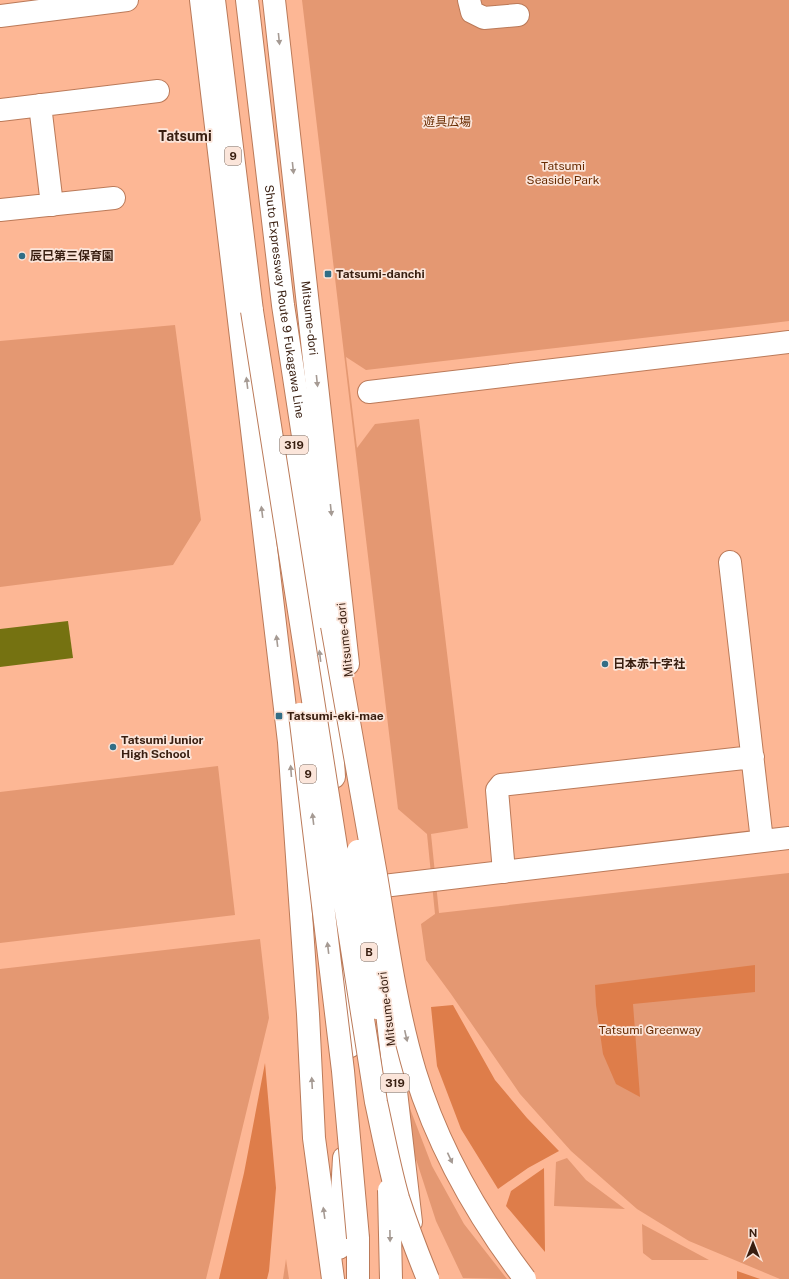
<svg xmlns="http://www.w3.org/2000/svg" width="789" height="1279" viewBox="0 0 789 1279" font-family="'Public Sans','Noto Sans JP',sans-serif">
  <rect width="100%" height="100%" fill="#fdb795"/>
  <path fill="#e49872" d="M302,0H789V321L366,370L346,357L357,448L375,424L419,419L468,828L431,834L439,913L789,873V1279H780L689,1241L637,1209L571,1151L520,1094L451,994L426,960L421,924L435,914L427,834L398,809Z
    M175,325L201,520L173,565L0,587V341Z
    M218,766L235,915L0,943V792Z
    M260,939L269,1018L206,1279H0V969Z
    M404,1093L432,1166L464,1224L507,1279L463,1278L436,1221L414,1153Z
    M567,1158L586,1180L625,1209L554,1206L556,1162Z
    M642,1224L709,1260H652L643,1253Z
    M286,1259L289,1279H283Z"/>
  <path fill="#de7d4a" d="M755,965V992L633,1004L640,1097L616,1084L603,1054L596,1005L595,985Z
    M453,1005L495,1080L527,1118L559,1151L528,1168L498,1189L461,1129L437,1066L431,1007Z
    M265,1063L276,1188L269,1271L267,1279H219L244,1173Z
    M544,1168L545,1252L506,1206L511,1191Z
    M737,1271L760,1279H737Z"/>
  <path fill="#757211" d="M68,621L73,658L0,667V629Z"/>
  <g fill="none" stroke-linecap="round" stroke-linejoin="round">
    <g stroke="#bb7a59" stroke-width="24">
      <path id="minor" d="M469,0L472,12L484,18L518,15
        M0,16L127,0
        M40,105L52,205
        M0,110L158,91
        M0,210L114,198
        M369,392L789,342
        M730,562L762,841
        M504,872L497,790L501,785L753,757
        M358,889L789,838"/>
    </g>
    <g stroke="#bb7a59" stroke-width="24">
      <g id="major">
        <path d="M201,0L289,742L308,1014L314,1138L333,1279"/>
        <path id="s1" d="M274,0L348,664"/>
        <path d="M295,451L333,759L334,777"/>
        <path d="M343,943L350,1046"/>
        <path d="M383,978L411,1222"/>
        <path d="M339,1248L344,1158"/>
      </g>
    </g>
    <g stroke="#bb7a59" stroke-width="24">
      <g id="highway">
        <path d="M214,0L252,311"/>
        <path id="s2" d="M247,0L283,305L332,626"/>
        <path d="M358,1238V1279"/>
      </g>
    </g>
    <use href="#minor" stroke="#fff" stroke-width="22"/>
    <use href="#major" stroke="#fff" stroke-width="22"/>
    <use href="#highway" stroke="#fff" stroke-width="22"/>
    <g stroke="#bb7a59" stroke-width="24" stroke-linecap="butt">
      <path id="highway-bridge" d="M252,311L376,1102C383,1134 389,1166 398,1198C407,1226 417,1252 428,1279
        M332,626C347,709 361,792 376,875C387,941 396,1008 415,1072C438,1147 478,1217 525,1279
        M300,714L343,1071L358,1238
        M358,851L376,1008
        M389,1190L391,1279"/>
    </g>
    <use href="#highway-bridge" stroke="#fff" stroke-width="22"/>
  </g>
  <defs><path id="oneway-solid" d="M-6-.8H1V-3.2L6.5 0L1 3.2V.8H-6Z"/></defs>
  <g fill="#a59a93">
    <use href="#oneway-solid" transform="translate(279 39) rotate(84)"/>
    <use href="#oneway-solid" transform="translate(293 168) rotate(84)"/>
    <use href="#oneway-solid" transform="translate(317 381) rotate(84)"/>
    <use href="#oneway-solid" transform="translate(247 383) rotate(-97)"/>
    <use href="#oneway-solid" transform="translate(331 510) rotate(84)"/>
    <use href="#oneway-solid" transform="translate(262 512) rotate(-97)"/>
    <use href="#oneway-solid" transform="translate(277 641) rotate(-97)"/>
    <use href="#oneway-solid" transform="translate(320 656) rotate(-97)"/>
    <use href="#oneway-solid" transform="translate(291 771) rotate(-94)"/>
    <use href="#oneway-solid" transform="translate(313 819) rotate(-97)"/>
    <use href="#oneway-solid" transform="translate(328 948) rotate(-97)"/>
    <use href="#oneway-solid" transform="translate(406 1036) rotate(77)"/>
    <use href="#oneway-solid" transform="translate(312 1083) rotate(-93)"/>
    <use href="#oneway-solid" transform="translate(450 1158) rotate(65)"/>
    <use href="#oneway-solid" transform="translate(324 1213) rotate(-98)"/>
    <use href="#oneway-solid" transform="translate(390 1236) rotate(89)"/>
  </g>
  <g fill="#336e86" stroke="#fbe5da" stroke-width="1.5">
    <circle cx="22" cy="256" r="4"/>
    <rect x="324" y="270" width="8" height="8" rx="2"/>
    <circle cx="605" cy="664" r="4"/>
    <rect x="275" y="712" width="8" height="8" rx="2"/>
    <circle cx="113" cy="747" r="4"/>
  </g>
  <g text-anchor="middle" stroke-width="3.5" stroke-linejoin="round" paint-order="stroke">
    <g fill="#fbe5da" stroke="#725a4d" stroke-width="1">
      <rect x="225" y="147" width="16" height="18" rx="3"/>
      <rect x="280" y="436" width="28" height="18" rx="3"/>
      <rect x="300" y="765" width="16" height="18" rx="3"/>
      <rect x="361" y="943" width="16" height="18" rx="3"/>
      <rect x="381" y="1074" width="28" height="18" rx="3"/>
    </g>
    <g font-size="11" font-weight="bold" fill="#381e10">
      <text x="233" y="160">9</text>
      <text x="294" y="449">319</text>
      <text x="308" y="778">9</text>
      <text x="369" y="956">B</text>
      <text x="395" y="1087">319</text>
    </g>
    <g font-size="12" fill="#692c02" stroke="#fbe5da">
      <text x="447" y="126">遊具広場</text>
      <text x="563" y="170">Tatsumi<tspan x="563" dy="14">Seaside Park</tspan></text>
      <text x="650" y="1034">Tatsumi Greenway</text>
    </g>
    <g font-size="12" font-weight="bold" fill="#381e10" stroke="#fbe5da" text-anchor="start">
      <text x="30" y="260">辰巳第三保育園</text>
      <text x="336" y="278">Tatsumi-danchi</text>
      <text x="613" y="668">日本赤十字社</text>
      <text x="287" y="720">Tatsumi-eki-mae</text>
      <text x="121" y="744">Tatsumi Junior<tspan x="121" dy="14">High School</tspan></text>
    </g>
    <g font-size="12" fill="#381e10" stroke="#fbe5da">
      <text dy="4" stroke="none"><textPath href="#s2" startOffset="304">Shuto Expressway Route 9 Fukagawa Line</textPath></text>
      <text dy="4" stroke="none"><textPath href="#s1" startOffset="320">Mitsume-dori</textPath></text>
      <text transform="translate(345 640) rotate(-96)" y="4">Mitsume-dori</text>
      <text transform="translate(387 1009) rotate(-97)" y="4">Mitsume-dori</text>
    </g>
    <g font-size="14" font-weight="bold" fill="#381e10" stroke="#fbe5da">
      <text x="185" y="141">Tatsumi</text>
    </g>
  </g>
  <g transform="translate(753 1243)" stroke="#fbe5da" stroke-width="3" paint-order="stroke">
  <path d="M0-3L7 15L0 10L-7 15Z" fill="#381e10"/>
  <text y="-6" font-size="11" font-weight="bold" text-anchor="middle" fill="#381e10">N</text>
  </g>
</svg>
